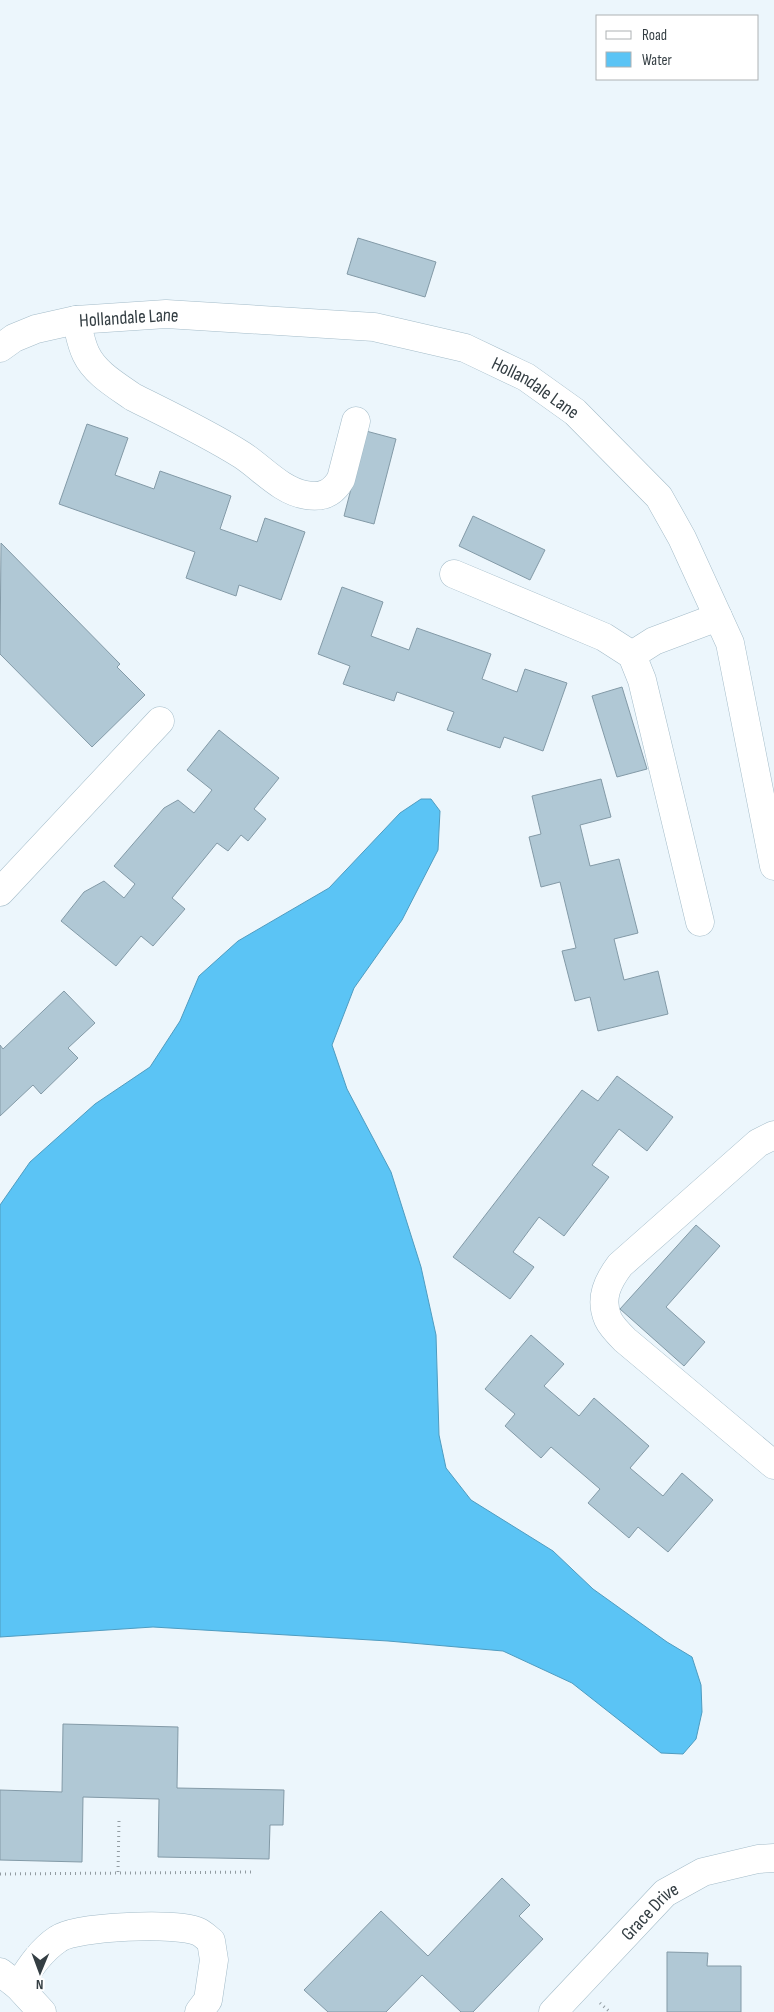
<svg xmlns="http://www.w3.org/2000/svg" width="774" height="2012" viewBox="0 0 774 2012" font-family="'Sofia Sans Condensed',sans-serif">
  <rect width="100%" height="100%" fill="#ecf6fc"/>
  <path fill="#5bc4f5" stroke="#4f9cc0" d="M421,799H431L440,811L438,850L402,920L354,988L332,1045L347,1089L391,1172L421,1267L436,1335L439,1435L446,1468L471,1500L553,1551L593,1589L667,1642L692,1657L701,1685L702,1712L696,1739L683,1754L661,1753L572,1683L503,1651L388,1641L153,1627L0,1637V1205L30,1162L95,1104L150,1067L180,1021L199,976L238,941L329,888L400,813Z"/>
  <path fill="#b0c8d5" stroke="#839aa7" d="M358,238L436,262L425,297L347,274Z
    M87,424L128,438L115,475L154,489L160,471L231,496L220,529L257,542L265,518L305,532L281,600L239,585L236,596L186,578L195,552L59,504Z
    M366,431L396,439L374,524L344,516Z
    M473,516L545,550L530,580L459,546Z
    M1,543L120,664L117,667L145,695L92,747L0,654Z
    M342,587L383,602L371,636L409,650L417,628L491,654L482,679L517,692L525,669L567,683L543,751L504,737L500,748L447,730L454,712L397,692L394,701L343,684L350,666L318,654Z
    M622,687L647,769L617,777L592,696Z
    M219,730L279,778L254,809L266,819L248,841L241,835L228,851L217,843L172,898L185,909L153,946L141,936L116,966L61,921L84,892L104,881L124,898L135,884L114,866L164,808L178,800L194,813L212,790L187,770Z
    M601,779L611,817L580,825L590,866L619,859L638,933L614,939L624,980L658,971L668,1014L598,1031L590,997L575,1001L562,951L576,948L560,882L541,887L529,837L541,834L532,796Z
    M64,991L95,1023L68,1048L78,1058L41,1094L33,1085L0,1116V1045L3,1049Z
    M617,1076L673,1117L647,1151L619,1129L592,1165L609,1177L564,1236L539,1217L513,1252L534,1267L510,1299L453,1257L582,1090L598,1101Z
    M696,1225L720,1246L666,1307L705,1342L684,1366L620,1309Z
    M531,1335L564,1364L544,1386L579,1416L594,1398L649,1446L630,1468L663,1496L682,1473L713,1500L668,1552L638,1527L629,1538L588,1503L600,1489L551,1447L541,1458L505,1426L515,1414L485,1389Z
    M63,1724L178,1727L177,1788L284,1790L283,1825H270L269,1859L158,1857L159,1799L83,1797L82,1862L0,1860V1790L62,1792Z
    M502,1878L530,1905L519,1916L543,1939L473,2012H461L422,1975L386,2012H328L304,1990L381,1911L428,1956Z
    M667,1952L708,1953L707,1966H741V2012H667Z"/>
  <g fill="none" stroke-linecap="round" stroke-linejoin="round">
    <g stroke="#a4bcc9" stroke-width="29">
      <g id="minor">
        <path d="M76,320C79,331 81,344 86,354C95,373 116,385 133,397C169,415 207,433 242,455C262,468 281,491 306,495C322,498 333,493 341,479L356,421"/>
        <path id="s1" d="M0,348L14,338L36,329L76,320L166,314L374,327L465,348L526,377L575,412L659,497L682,538L730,643L774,866"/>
        <path d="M454,574L604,637L632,655L642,680L700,922"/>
        <path d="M632,655L654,641L718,617"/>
        <path d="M0,892L160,721"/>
        <path d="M774,1135L758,1143L620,1265C608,1281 599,1298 608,1319C611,1326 619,1334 625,1340L774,1465"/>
        <path d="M0,1972L18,1986L42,2012"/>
        <path d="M18,1986C29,1969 40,1951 58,1939C76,1926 179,1922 199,1932C203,1934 207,1938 211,1941L214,1960L208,2000L199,2012"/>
        <path id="s2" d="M553,2012L665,1893L703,1872L758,1859L774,1858"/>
      </g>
    </g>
    <path stroke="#929ca2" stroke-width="3" stroke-dasharray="1 4" stroke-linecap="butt" d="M118,1872L119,1820
      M0,1874L255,1872
      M600,2003L610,2012"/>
    <use href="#minor" stroke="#fff" stroke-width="28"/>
  </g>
  <g text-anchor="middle" stroke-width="5" stroke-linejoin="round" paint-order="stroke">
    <g font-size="19" fill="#343e43" stroke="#fff">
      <text dy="7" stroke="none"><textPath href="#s1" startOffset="135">Hollandale Lane</textPath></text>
      <text dy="7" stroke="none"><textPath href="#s1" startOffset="555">Hollandale Lane</textPath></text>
      <text dy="7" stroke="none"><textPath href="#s2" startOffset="140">Grace Drive</textPath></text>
    </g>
  </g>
  <rect x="596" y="15" width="162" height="65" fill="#ffffff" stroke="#aeb2b4"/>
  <rect x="606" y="31" width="25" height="8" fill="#ffffff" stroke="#aeb2b4"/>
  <text x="642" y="40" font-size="15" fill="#343e43">Road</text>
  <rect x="606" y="52" width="25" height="15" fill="#5bc4f5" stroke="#aeb2b4"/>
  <text x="642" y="65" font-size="15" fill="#343e43">Water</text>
  <g transform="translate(40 1972) rotate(181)" stroke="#ffffff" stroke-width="4" paint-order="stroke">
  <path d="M0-4L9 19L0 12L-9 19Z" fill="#343e43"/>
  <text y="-8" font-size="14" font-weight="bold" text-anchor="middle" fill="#343e43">N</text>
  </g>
</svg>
